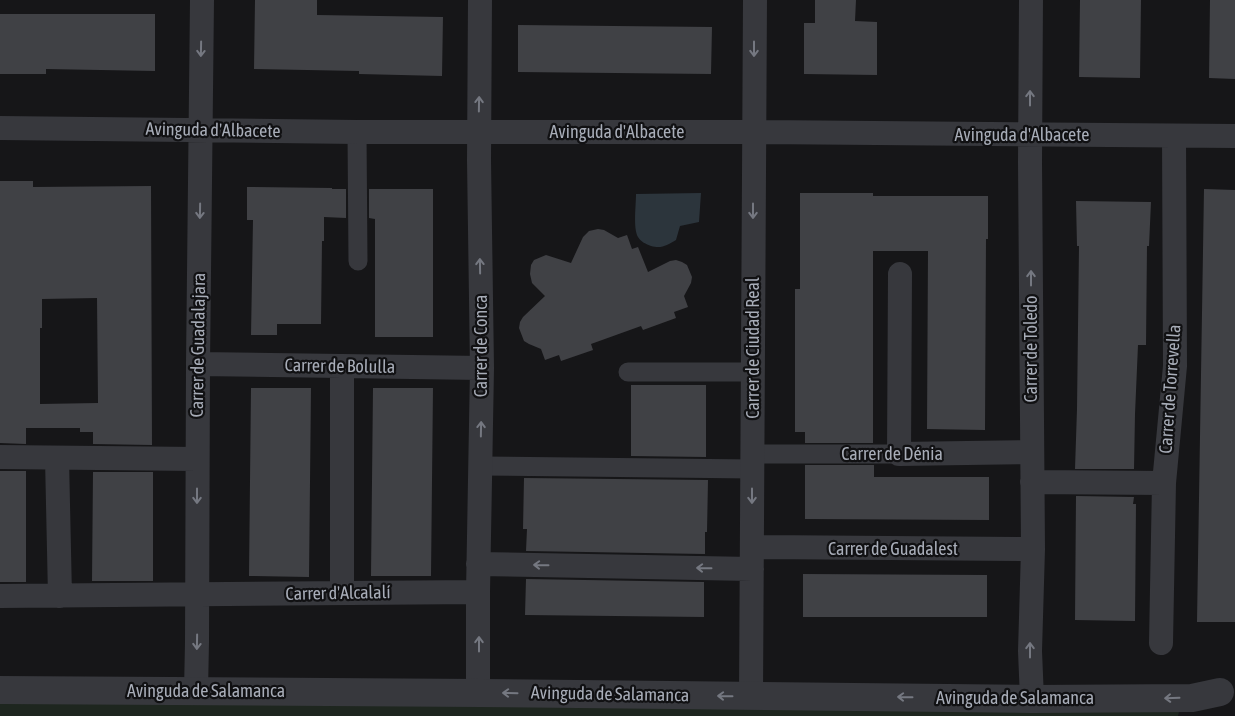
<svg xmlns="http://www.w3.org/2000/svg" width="1235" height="716" viewBox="0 0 1235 716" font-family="'Asap Condensed',sans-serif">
  <rect width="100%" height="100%" fill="#161618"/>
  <path fill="#1e261f" d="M0,701L1179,712L1178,716H0Z"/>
  <path fill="#2c353c" d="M701,193L699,222L680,226L676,240C667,245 662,249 651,246C646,244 641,242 638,237C633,228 636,206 636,194Z"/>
  <path fill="#404145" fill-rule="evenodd" d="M255,0H317V15L443,17L442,76L359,74V71L254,69Z
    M815,0H856L855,21L877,22V75L804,74V23H815Z
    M1080,0H1141L1140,78L1079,77Z
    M1210,0H1235V79L1209,78Z
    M0,14H155V71L46,69V74H0Z
    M518,25L712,27L711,74L518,72Z
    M0,181H33V187L151,186L152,445L93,444V432H80V428H26V444L0,443ZM97,298L98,403L40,404V328H42V299Z
    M247,187L332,188V189H346V218L324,217V241H322L321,324H277V335H251L253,220H247Z
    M369,189H433V337H375V219L369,218Z
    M1204,189L1235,190V622H1197Z
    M800,193H873V196H988V239H986L985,430L927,429L928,251H873V443H805V432H795V289H800Z
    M1076,201L1151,202L1149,246H1147L1146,345H1138L1135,414L1134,469H1075L1077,409L1079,246H1077Z
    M598,229L604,230L618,238L627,235L632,249L638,247L648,272L670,261L676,260L682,262L687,265L692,277L691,283L684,296L688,307L674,312L676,318L643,330L641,326L591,344L593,350L561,361L559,355L545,360L541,349L529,344L524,341L519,328L520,322L523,317L545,296L532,283L530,274L531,265L534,260L546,255L571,263L583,237L589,231Z
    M631,385H706V457L631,456Z
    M251,388H311L309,577L249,576Z
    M373,388H433L431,576H371Z
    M805,465H874V477H989V520L805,519Z
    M0,471H26V582H0Z
    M93,472H153V581H92Z
    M524,478L708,480L707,532H705V554L526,551L527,529H523Z
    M1076,496L1134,497L1133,504H1136L1135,621L1075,620Z
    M803,574L987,575V617H803Z
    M526,579L704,582V617L525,615Z"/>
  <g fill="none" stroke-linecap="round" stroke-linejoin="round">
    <path stroke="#37383d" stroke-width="19" d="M357,132L358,261
      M628,372H753
      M753,454H899
      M480,466L753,469"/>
    <path stroke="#37383d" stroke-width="24" d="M1031,0L1030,162L1033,549L1030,651L1032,699
      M0,128L357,132H754L1235,136
      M900,274L899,454L1032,452
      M198,364L482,368
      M0,457L197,459
      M57,458L60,596
      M1032,482L1164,483
      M752,547L1033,549
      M478,564L752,569
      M342,593V366
      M0,596L478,592
      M1161,643L1164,483L1175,366L1174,136
      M196,691L197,642L198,364L202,0
      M478,693V592L482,368L479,160L480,0
      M751,696L755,0"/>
    <path stroke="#37383d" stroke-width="28" d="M0,690L478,693L1032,699L1192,698L1220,692"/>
  </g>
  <defs><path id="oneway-shaft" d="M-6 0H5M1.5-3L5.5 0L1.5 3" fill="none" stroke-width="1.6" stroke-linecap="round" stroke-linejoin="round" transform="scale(1.25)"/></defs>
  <g stroke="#757881">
    <use href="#oneway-shaft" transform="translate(201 49) rotate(91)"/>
    <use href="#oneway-shaft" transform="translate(754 49) rotate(90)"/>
    <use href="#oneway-shaft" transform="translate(1030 98) rotate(-90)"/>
    <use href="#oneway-shaft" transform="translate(479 104) rotate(-89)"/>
    <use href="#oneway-shaft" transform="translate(200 211) rotate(91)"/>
    <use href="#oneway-shaft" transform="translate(753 211) rotate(90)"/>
    <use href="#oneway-shaft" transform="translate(480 266) rotate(-91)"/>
    <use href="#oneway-shaft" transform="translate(1031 278) rotate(-90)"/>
    <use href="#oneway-shaft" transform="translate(481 429) rotate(-89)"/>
    <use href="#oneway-shaft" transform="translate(197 496) rotate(90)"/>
    <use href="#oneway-shaft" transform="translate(752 496) rotate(90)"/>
    <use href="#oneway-shaft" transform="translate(541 565) rotate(-179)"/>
    <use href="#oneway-shaft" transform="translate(704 568) rotate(-179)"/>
    <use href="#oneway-shaft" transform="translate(197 642) rotate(91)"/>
    <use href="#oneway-shaft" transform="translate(479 644) rotate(-90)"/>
    <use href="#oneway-shaft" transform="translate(1030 650) rotate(-90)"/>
    <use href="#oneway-shaft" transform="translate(510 693) rotate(-179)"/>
    <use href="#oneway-shaft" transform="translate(725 696) rotate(-179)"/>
    <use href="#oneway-shaft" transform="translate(905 697) rotate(-179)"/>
    <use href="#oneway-shaft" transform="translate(1172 698) rotate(178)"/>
  </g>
  <g text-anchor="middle" stroke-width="4.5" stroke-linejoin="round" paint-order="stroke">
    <g font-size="18" fill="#a8adb8" stroke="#111113">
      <text transform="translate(213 130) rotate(1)" y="6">Avinguda d'Albacete</text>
      <text x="617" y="138">Avinguda d'Albacete</text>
      <text x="1022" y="141">Avinguda d'Albacete</text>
      <text transform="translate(198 345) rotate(-89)" y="6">Carrer de Guadalajara</text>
      <text transform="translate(481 346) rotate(-90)" y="6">Carrer de Conca</text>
      <text transform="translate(753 348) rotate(-90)" y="6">Carrer de Ciudad Real</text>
      <text transform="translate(1031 349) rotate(-90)" y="6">Carrer de Toledo</text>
      <text transform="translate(340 366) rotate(1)" y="6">Carrer de Bolulla</text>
      <text transform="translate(1170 389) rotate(-86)" y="6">Carrer de Torrevella</text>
      <text x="892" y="460">Carrer de Dénia</text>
      <text x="893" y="555">Carrer de Guadalest</text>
      <text transform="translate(338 593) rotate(-1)" y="6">Carrer d'Alcalalí</text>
      <text x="206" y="697">Avinguda de Salamanca</text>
      <text transform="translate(610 694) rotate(1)" y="6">Avinguda de Salamanca</text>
      <text x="1015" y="704">Avinguda de Salamanca</text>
    </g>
  </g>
</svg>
